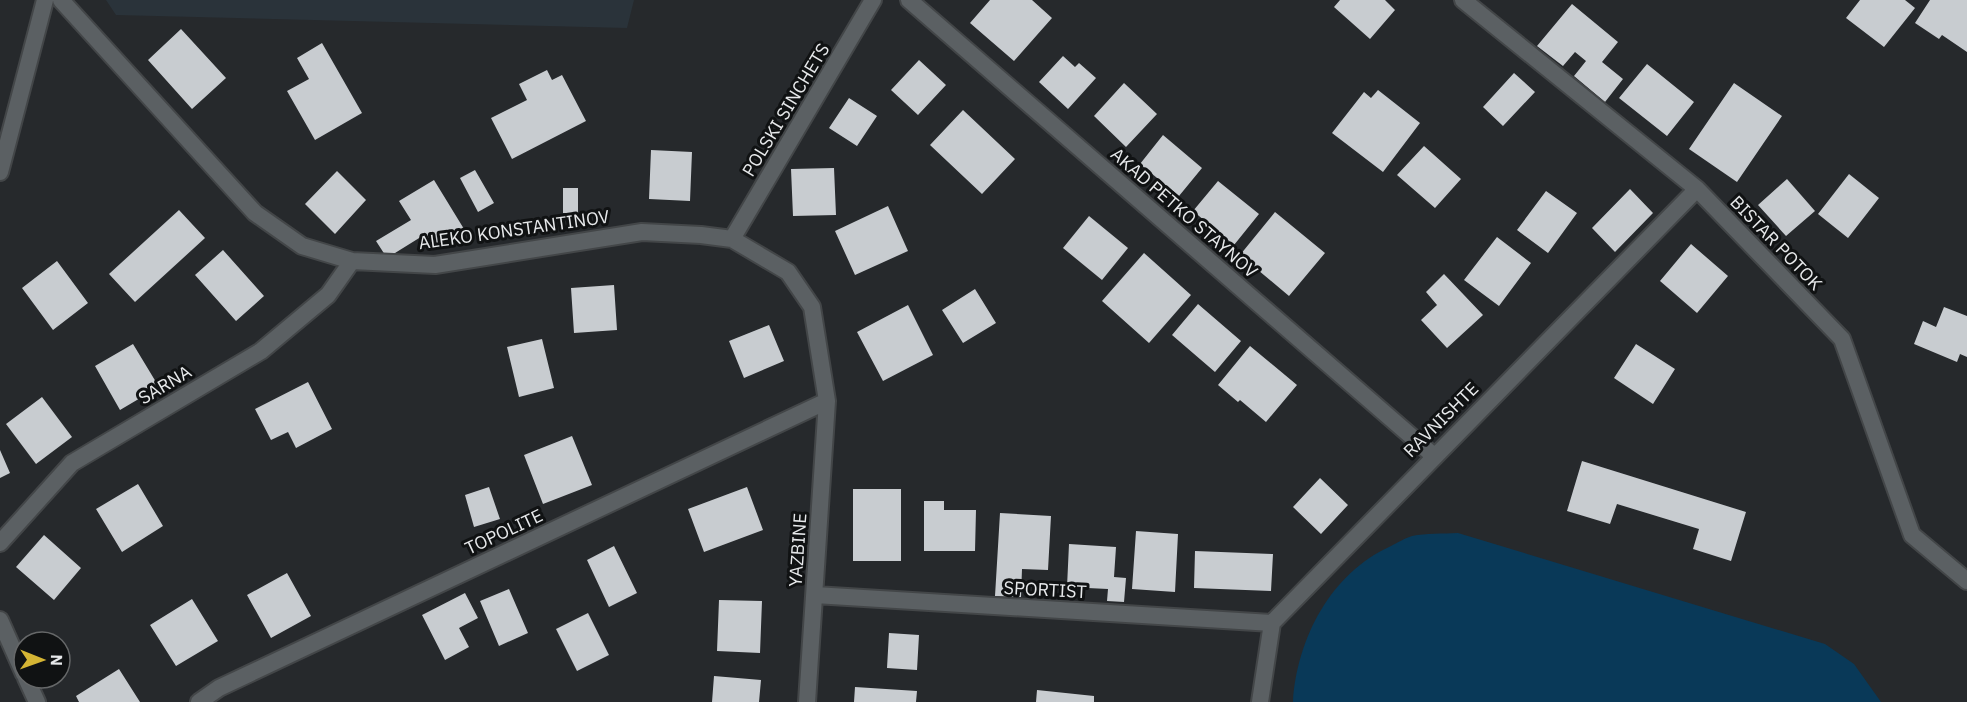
<svg xmlns="http://www.w3.org/2000/svg" width="1967" height="702" viewBox="0 0 1967 702" font-family="'IBM Plex Sans',sans-serif">
  <rect width="100%" height="100%" fill="#26292c"/>
  <path fill="#2a333a" d="M106,0H634L627,28L116,15Z"/>
  <path fill="#093958" d="M1458,533L1825,644L1854,664L1881,702H1293C1297,638 1331,573 1391,546C1397,543 1405,538 1412,536C1426,533 1443,534 1458,533Z"/>
  <path fill="#c8ccd0" d="M990,0H1032L1052,18L1014,61L970,23Z
    M1340,0H1385L1395,10L1370,39L1334,7Z
    M1860,0H1905L1915,8L1884,47L1846,18Z
    M1930,0H1967V52L1942,35L1939,39L1915,23Z
    M1572,4L1618,42L1602,62L1623,79L1605,102L1574,76L1586,61L1575,52L1563,66L1537,46Z
    M181,29L226,78L192,109L148,60Z
    M322,43L362,113L315,140L287,91L309,79L297,58Z
    M1063,56L1075,67L1079,63L1096,78L1068,109L1039,82Z
    M919,60L946,85L918,115L891,90Z
    M1647,64L1694,102L1667,136L1619,98Z
    M547,70L552,80L562,75L586,121L512,159L491,118L527,100L519,84Z
    M1514,73L1535,92L1503,126L1483,107Z
    M1124,83L1157,114L1126,147L1094,116Z
    M1734,83L1782,116L1737,182L1689,149Z
    M1378,90L1420,123L1383,172L1332,133L1364,92L1371,98Z
    M849,98L877,116L857,146L829,128Z
    M963,110L1015,159L982,194L930,145Z
    M1163,135L1202,168L1179,196L1140,164Z
    M1424,146L1461,179L1435,208L1397,175Z
    M651,150L692,152L690,201L649,199Z
    M834,168L836,215L793,216L791,169Z
    M475,170L494,203L478,212L460,178Z
    M337,171L366,200L335,234L305,204Z
    M1849,174L1879,198L1848,238L1818,214Z
    M1787,179L1815,211L1786,236L1758,205Z
    M434,180L464,229L431,248L424,235L387,258L376,241L411,220L399,201Z
    M1218,181L1259,214L1234,245L1193,211Z
    M563,188H578V213H563Z
    M1630,189L1653,213L1615,252L1592,228Z
    M1546,191L1577,213L1548,253L1517,230Z
    M888,206L908,251L855,275L835,231Z
    M179,210L205,238L135,302L109,274Z
    M1275,212L1325,253L1289,296L1240,255Z
    M1089,216L1128,248L1102,280L1063,248Z
    M1497,237L1531,263L1499,306L1464,280Z
    M1691,244L1728,276L1697,313L1660,281Z
    M223,250L264,296L236,321L195,275Z
    M1144,253L1191,295L1149,343L1102,301Z
    M57,261L88,303L53,330L22,288Z
    M1444,274L1483,315L1447,348L1421,320L1437,305L1426,292Z
    M614,285L617,330L574,333L571,288Z
    M975,289L996,323L963,343L942,310Z
    M1198,304L1241,341L1215,372L1172,335Z
    M908,305L933,355L883,381L857,332Z
    M1944,307L1967,316V357L1960,354L1957,362L1914,344L1923,321L1936,327Z
    M769,325L784,361L744,378L729,341Z
    M542,339L554,388L519,397L507,347Z
    M133,344L159,387L120,410L95,366Z
    M1636,344L1675,369L1653,404L1614,378Z
    M1250,346L1297,385L1266,422L1240,400L1238,402L1218,385Z
    M308,382L332,429L296,448L288,432L271,440L255,409Z
    M42,397L72,437L36,464L6,424Z
    M572,436L592,485L543,504L524,455Z
    M0,450L10,473L0,478Z
    M1582,461L1746,512L1731,561L1693,549L1699,529L1617,504L1610,524L1567,511Z
    M1320,478L1348,505L1321,534L1293,507Z
    M138,484L163,526L122,552L96,509Z
    M489,487L500,519L474,527L465,495Z
    M747,487L763,530L704,552L688,509Z
    M853,489H901V561H853Z
    M924,501H944V510H976L975,551H924Z
    M1000,513L1051,516L1048,570L1022,569L1021,597L995,596Z
    M1136,531L1178,534L1175,592L1132,589Z
    M44,535L81,568L54,600L16,567Z
    M1069,544L1116,547L1114,577L1126,578L1124,602L1107,601L1108,589L1067,587Z
    M614,546L637,593L609,607L587,560Z
    M1195,551L1273,554L1271,591L1194,588Z
    M287,573L311,616L271,638L247,595Z
    M509,589L528,633L499,646L480,601Z
    M465,593L478,618L459,628L469,647L445,660L422,615Z
    M192,599L218,641L176,666L150,625Z
    M719,600L762,601L760,653L717,651Z
    M588,613L609,655L577,671L556,629Z
    M889,633L919,635L917,670L887,668Z
    M119,669L140,702H79L76,696Z
    M714,676L761,680L759,702H712Z
    M855,687L917,691L916,702H854Z
    M1037,690L1094,696V702H1036Z"/>
  <g fill="none" stroke-linecap="round" stroke-linejoin="round">
    <g stroke="#434648" stroke-width="20">
      <path id="service" d="M0,620L24,674
        M26,678L37,702"/>
    </g>
    <g stroke="#434648" stroke-width="20">
      <path id="minor" d="M61,0L255,213L302,246L352,261L435,265L642,232L701,235L732,239L788,272L812,307L827,401L807,702
        M909,0L1434,456
        M1463,0L1697,189L1842,339L1912,535L1967,581
        M0,172L45,0
        M732,239L873,0
        M0,543L72,463L261,351L328,295L352,261
        M815,595L1272,623
        M199,702L219,688L827,401
        M1260,702L1272,623L1697,189"/>
    </g>
    <use href="#service" stroke="#5b6063" stroke-width="16"/>
    <use href="#minor" stroke="#5b6063" stroke-width="16"/>
  </g>
  <g text-anchor="middle" stroke-width="6" stroke-linejoin="round" paint-order="stroke">
    <g font-size="18" fill="#e7e9eb" stroke="#101213">
      <text transform="translate(786 110) rotate(-59)" y="6">POLSKI SINCHETS</text>
      <text transform="translate(1184 213) rotate(41)" y="6">AKAD PETKO STAYNOV</text>
      <text transform="translate(514 230) rotate(-8)" y="6">ALEKO KONSTANTINOV</text>
      <text transform="translate(1776 243) rotate(46)" y="6">BISTAR POTOK</text>
      <text transform="translate(165 385) rotate(-31)" y="6">SARNA</text>
      <text transform="translate(1441 420) rotate(-45)" y="6">RAVNISHTE</text>
      <text transform="translate(504 532) rotate(-25)" y="6">TOPOLITE</text>
      <text transform="translate(798 550) rotate(-86)" y="6">YAZBINE</text>
      <text transform="translate(1045 590) rotate(3)" y="6">SPORTIST</text>
    </g>
  </g>
  <g transform="translate(42 660) rotate(91)"><circle r="28" fill="#101213" stroke="#666869" stroke-width="1.5"/>
  <path d="M0-4.5L10 22L0 15L-10 22Z" fill="#d5b534"/>
  <text y="-9" font-size="16" font-weight="bold" text-anchor="middle" fill="#e7e9eb">N</text>
  </g>
</svg>
